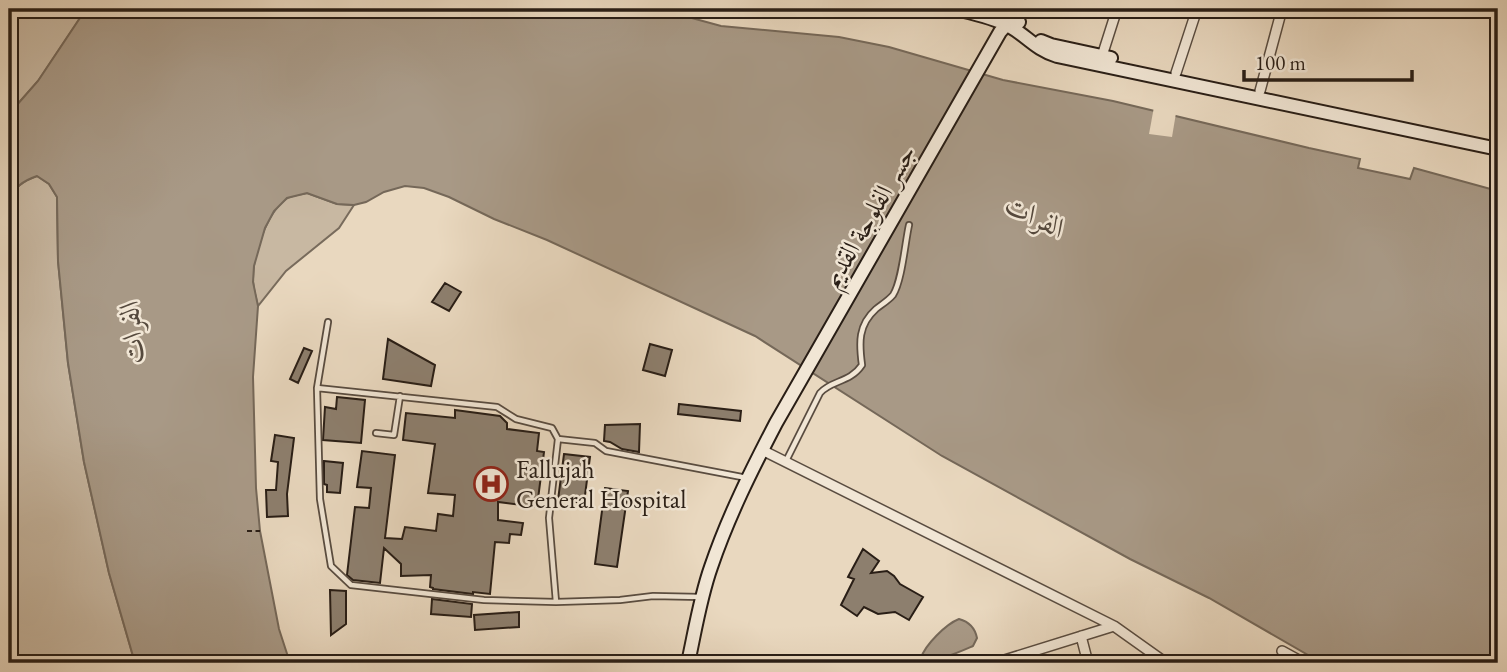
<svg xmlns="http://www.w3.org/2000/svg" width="1507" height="672" viewBox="0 0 1507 672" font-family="'EB Garamond',Amiri,serif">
  <rect width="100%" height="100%" fill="#e9d8bf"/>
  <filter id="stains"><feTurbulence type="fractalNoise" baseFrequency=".00286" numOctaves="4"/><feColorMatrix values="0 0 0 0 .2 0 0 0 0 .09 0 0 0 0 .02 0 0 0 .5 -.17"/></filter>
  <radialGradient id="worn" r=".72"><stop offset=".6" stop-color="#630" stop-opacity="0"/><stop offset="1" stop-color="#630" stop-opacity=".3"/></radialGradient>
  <path fill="#c8b8a2" stroke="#786b5c" stroke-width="2" d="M9,9H86L38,81L9,114Z
    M37,176L49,184L57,197L58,261L68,363L84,462L109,573L135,663H9V199C14,187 25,180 37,176Z
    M307,193L337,204L354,205L339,228L286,271L258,306C256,298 253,288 253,279C253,255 266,214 286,199C291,195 300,195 307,193Z"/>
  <path fill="#a89986" stroke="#756859" stroke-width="2" d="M86,9H659L721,26L839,37L889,47L1003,80L1113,101L1309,148L1360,159L1358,168L1410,179L1414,168L1498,191V663H1322L1209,598L1130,559L942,456L755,336L547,240L494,219L449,197L424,188L405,186L384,192L366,202L354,205L337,204L307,193L287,198L274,211L265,228L254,266L253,282L258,306L253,377L256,488L260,531L279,629L290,663H135L109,573L84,462L68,363L58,261L57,197L49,184L37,176C25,180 14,187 9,199V114L38,81Z
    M959,619C970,622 975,628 977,638L973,646C957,653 938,662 921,658C925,645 946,624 959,619Z"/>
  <path fill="#e9d8bf" d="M1154,107L1176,113L1172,137L1149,134Z"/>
  <path fill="#8d7f6e" stroke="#291e16" stroke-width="2" d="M445,283L461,292L449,311L432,302Z
    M388,339L435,365L431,386L383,379Z
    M650,344L672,350L665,376L643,370Z
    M304,348L312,351L298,383L290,379Z
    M337,397L365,400L361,443L323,440L325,407L336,409Z
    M679,404L741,411L740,421L678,414Z
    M455,410L500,416L507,423V429L539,433L537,451L544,452L537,507L498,502V520L523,523L521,535L510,534L509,543L495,542L490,594L473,592V594L433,589V588L430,587L431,575L401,576V564L384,548L380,583L353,580L347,575L355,507L369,508L371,488L357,487L362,451L395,455L385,538L402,539L405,527L436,531L438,514L453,516L455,495L428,493L435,444L403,440L406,413L455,418Z
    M640,424L639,452L622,449L610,442L604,441L605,425Z
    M275,435L294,438L287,494L288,516L267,517L266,490H276L278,462L271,461Z
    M564,454L590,457L584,503L558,500Z
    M324,461L343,463L340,493L327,492V485L324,484Z
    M605,488L628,491L617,567L595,564Z
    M863,549L879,561L871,573L887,571L894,576L900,584L923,597L909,620L895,612L878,614L864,607L857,616L841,605L854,579L848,577Z
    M330,590L346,591V624L331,635Z
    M432,599L472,604L471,617L431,614Z
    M519,612V627L475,630L474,615Z"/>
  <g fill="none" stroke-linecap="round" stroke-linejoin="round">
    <g stroke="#594c40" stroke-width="8">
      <path id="lane" d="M328,322L317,388L320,499L331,566L351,585L484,600L556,602L620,600L653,596L701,597
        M317,388L497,407L516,419L552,428L558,439L549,518L556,602
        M376,433L394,435L400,396
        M558,439L595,443L606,451L747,478
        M786,461L820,393C831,380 850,383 862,365C859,343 858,325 876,309C881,305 889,300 893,295C902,281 905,243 909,225"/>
    </g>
    <g stroke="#594c40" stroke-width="12">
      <path id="street" d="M1102,56L1117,9
        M1176,73L1197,9
        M1260,91L1282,9
        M762,450L1114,626L1166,663
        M1081,636L1088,663
        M1282,651L1304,663
        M995,663L1114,626"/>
    </g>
    <g stroke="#291e16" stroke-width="16">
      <path id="secondary" d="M955,9C972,13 993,17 1009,26C1027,36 1035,49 1057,56L1498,149
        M1000,9L1019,22
        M1041,41L1051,45L1111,58
        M688,663C695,631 700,598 711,567C728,517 751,471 776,423L1000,32L1020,9"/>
    </g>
    <path stroke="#291e16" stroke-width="2" stroke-dasharray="5 3.5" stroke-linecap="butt" d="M247,531H260"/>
    <use href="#lane" stroke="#f1e6d5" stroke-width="4.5"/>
    <use href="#street" stroke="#f1e6d5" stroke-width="9"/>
    <use href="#secondary" stroke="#f1e6d5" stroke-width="12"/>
  </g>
  <defs>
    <g id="hospital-ring" transform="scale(1.75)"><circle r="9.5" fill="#f1e6d5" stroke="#8f2418" stroke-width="1.5"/><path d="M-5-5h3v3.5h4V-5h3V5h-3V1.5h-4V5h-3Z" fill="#8f2418"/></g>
  </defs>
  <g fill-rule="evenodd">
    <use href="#hospital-ring" x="491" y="484"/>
  </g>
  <g text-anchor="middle" stroke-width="5" stroke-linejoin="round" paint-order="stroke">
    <g font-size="26" fill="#291e16" stroke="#f1e6d5">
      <text transform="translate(869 216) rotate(-60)" y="9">جسر الفلوجة القديم</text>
    </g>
    <g font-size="26" fill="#291e16" stroke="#f1e6d5" text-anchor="start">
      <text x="516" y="478">Fallujah<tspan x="516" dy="30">General Hospital</tspan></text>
    </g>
    <g font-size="28" font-style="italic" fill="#55493d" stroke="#f1e6d5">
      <text transform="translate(1036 216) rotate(26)" y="10">الفرات</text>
      <text transform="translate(131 332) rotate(-96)" y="10">الفرات</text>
    </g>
  </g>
  <rect width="1507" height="672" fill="none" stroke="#e9d8bf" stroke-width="35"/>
  <rect x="10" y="10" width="1486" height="651" fill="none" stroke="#291e16" stroke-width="3.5"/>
  <rect x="18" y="18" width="1472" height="637" fill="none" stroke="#291e16" stroke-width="2"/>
  <path d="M1244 70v10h168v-10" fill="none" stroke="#291e16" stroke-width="3.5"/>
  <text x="1255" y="70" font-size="21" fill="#291e16" stroke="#f1e6d5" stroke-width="5" paint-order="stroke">100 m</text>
  <rect width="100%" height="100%" filter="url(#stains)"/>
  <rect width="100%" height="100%" fill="url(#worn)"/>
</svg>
